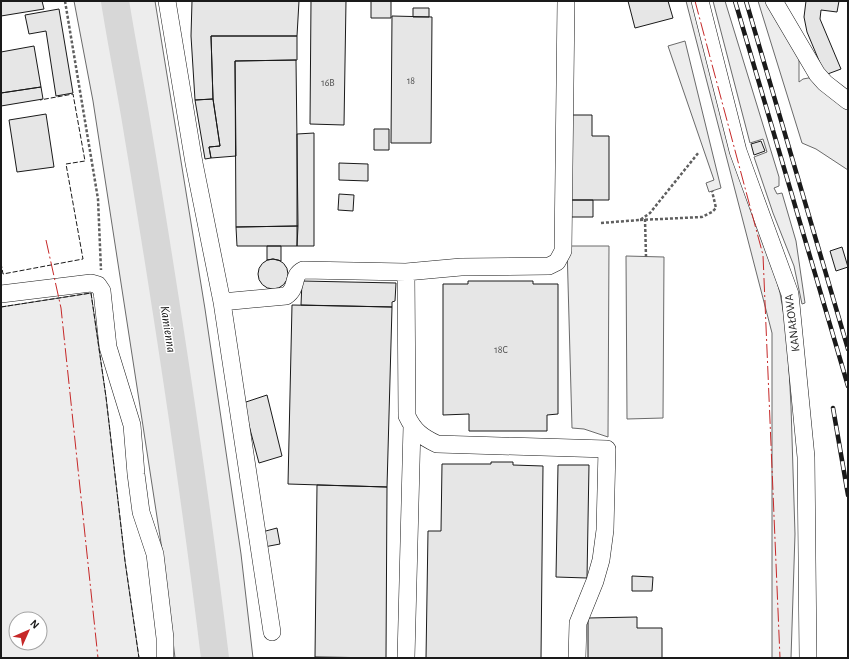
<svg xmlns="http://www.w3.org/2000/svg" width="849" height="659" viewBox="0 0 849 659" font-family="'Alegreya Sans',sans-serif">
  <rect width="100%" height="100%" fill="#fff"/>
  <path fill="#ededed" stroke="#6a6a6a" fill-rule="evenodd" d="M74,1H155L205,309L241,554L253,658H175L163,556L93,101Z
    M686,1H695L773,267L780,293L787,332L791,406L795,534L791,658H772V333Z
    M713,1H725L779,177V186L774,188L777,194L782,193L796,241L805,303L802,304L794,266L773,213L754,157L767,152L763,139L750,143Z
    M758,1H770L799,55V82L803,79L814,77L848,108V170L816,149L802,143Z
    M685,41L721,188L709,192L706,183L714,180L668,46Z
    M567,246H609L608,437L584,429L572,428Z
    M626,256L664,257L663,418L627,419Z
    M91,293L106,397L125,561L139,658H1V307ZM16,619H40V643H16Z"/>
  <g fill="none" stroke-linecap="round" stroke-linejoin="round">
    <path stroke="#d7d7d7" stroke-width="28" d="M115,1C122,45 131,89 138,133C167,307 194,482 215,658"/>
  </g>
  <path fill="#e6e6e6" stroke="#1a1a1a" d="M1,1H42L44,9L1,16Z
    M192,1H299L297,36H211L213,99L195,100L191,36Z
    M311,1H346L344,125L310,124Z
    M371,1H391V18H371Z
    M628,1H668L673,18L635,28Z
    M806,1H839L837,12L821,10L820,19L841,69L825,75L807,32L804,17Z
    M413,8H429V17H413Z
    M59,9L73,93L56,96L46,31L29,34L25,15Z
    M392,16L432,17L431,143H391Z
    M211,36H297V60L235,61L236,156L211,158L209,147L220,146L213,99Z
    M34,46L41,87L1,93V52Z
    M296,60L298,226L236,227L235,61Z
    M41,87L43,99L1,106V93Z
    M213,99L220,146L209,147L211,158L205,159L195,100Z
    M46,114L54,167L17,172L9,120Z
    M569,115H592V136H609V200H569Z
    M374,129H389V150H374Z
    M314,133V246H297V134Z
    M761,141L765,151L754,155L751,144Z
    M339,163L368,164V181L339,180Z
    M339,194L354,195L353,211L338,210Z
    M569,200H593V217H568Z
    M298,226L297,246H237L236,227Z
    M267,246H281V261L273,259L267,260Z
    M842,247L848,267L836,271L830,251Z
    M258 274a15 15 0 1 1 30 0a15 15 0 1 1-30 0Z
    M302,281L396,283L395,301L392,302V307L301,305Z
    M468,281H533V284H558V414L547,415V431H469V414L443,415V284H468Z
    M292,305L392,307L387,487L288,484Z
    M267,395L282,456L259,463L243,403Z
    M491,462H513V465L543,466L541,658H426L428,531H441L442,464H491Z
    M558,465H589L587,578L556,577Z
    M317,485L387,487L386,658L315,657Z
    M277,528L280,544L264,547L262,532Z
    M632,576L653,577L652,591H632Z
    M637,617V628H662V658H588V618Z"/>
  <g fill="none" stroke-linecap="round" stroke-linejoin="round">
    <g stroke="#1a1a1a" stroke-width="18">
      <path id="minor" d="M167,1L194,163L222,302L272,632
        M700,1L738,151L790,294L806,457L808,658
        M774,1L817,74L825,83L848,101
        M406,272L407,416C414,431 422,437 437,444L607,449L605,530L601,560L595,581L578,623L577,658
        M1,294L91,283L98,285L102,291L108,347L132,425L136,474L141,512L155,554L165,638V658
        M222,302L286,296C299,287 291,276 303,270L406,272L461,267L549,266L557,262L563,251L566,1
        M406,658L412,426"/>
    </g>
    <path stroke="#5f5f5f" stroke-width="2.5" stroke-dasharray="3 2" stroke-linecap="butt" d="M65,1L98,199L101,270
      M645,219L646,257
      M640,220L702,217L712,212L716,208L712,191
      M601,223L640,220L650,213L699,152"/>
    <use href="#minor" stroke="#fff" stroke-width="17"/>
    <g stroke="#1a1a1a" stroke-width="4.5">
      <path id="rail" d="M735,1L848,386
        M746,1L848,349
        M833,408L848,495"/>
    </g>
    <use href="#rail" stroke="#fff" stroke-width="3" stroke-dasharray="9" stroke-linecap="butt"/>
    <path stroke="#1a1a1a" stroke-width="1" stroke-dasharray="5 2" stroke-linecap="butt" d="M1,263L3,274L83,259L66,164L85,161L73,94L40,100
      M1,307L91,293L106,397L125,561L139,658"/>
    <path stroke="#c62828" stroke-width="1" stroke-dasharray="14 3 2 3" stroke-linecap="butt" d="M695,1L763,255L780,658
      M46,240L61,308L98,658"/>
  </g>
  <g text-anchor="middle" stroke-width="3" stroke-linejoin="round" paint-order="stroke">
    <g font-size="10" fill="#4d4d4d">
      <text x="411" y="84">18</text>
      <text x="328" y="86">16B</text>
      <text x="501" y="353">18C</text>
    </g>
    <g font-size="12" fill="#1a1a1a" stroke="#fff">
      <text transform="translate(792 323) rotate(-97)" y="4">KANAŁOWA</text>
    </g>
    <g font-size="13" font-style="italic" fill="#1a1a1a" stroke="#fff">
      <text transform="translate(169 329) rotate(81)" y="5">Kamienna</text>
    </g>
  </g>
  <rect width="849" height="659" fill="none" stroke="#1a1a1a" stroke-width="4"/>
  <g transform="translate(28 631) rotate(45)"><circle r="19" fill="#ffffff" stroke="#a3a3a3"/>
  <path d="M0-3L7 15L0 10L-7 15Z" fill="#c62828"/>
  <text y="-6" font-size="11" font-weight="bold" text-anchor="middle" fill="#1a1a1a">N</text>
  </g>
</svg>
